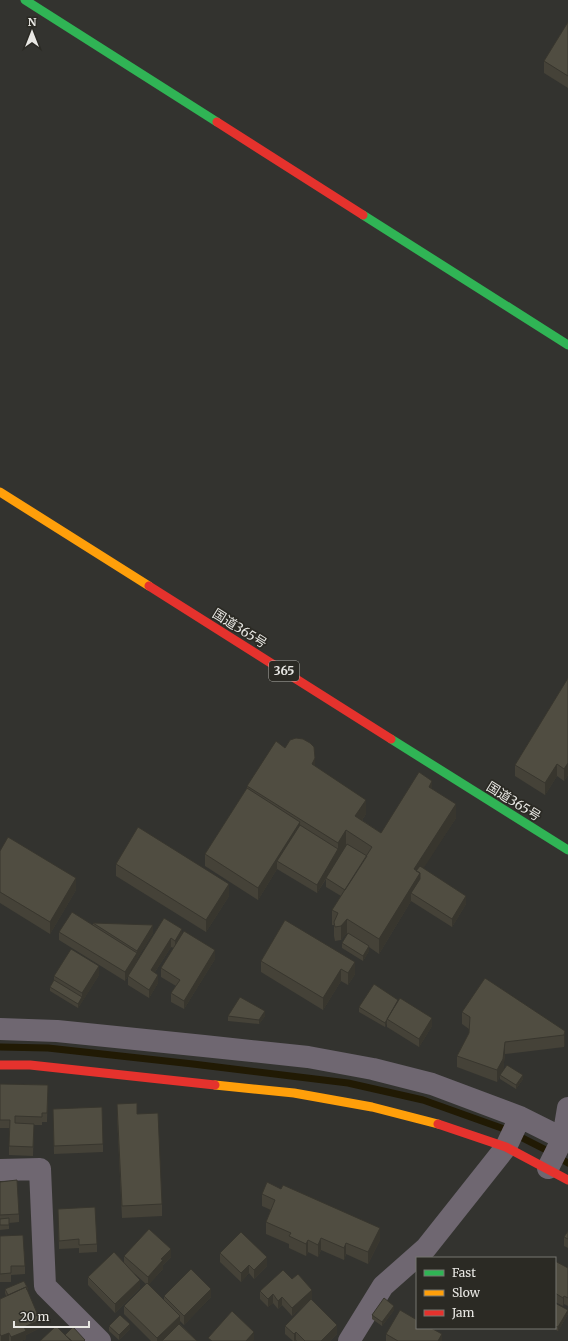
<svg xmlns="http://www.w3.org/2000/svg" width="568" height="1341" viewBox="0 0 568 1341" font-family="Merriweather,'Noto Sans JP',serif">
  <rect width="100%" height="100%" fill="#33332f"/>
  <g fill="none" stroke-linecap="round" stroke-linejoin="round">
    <path stroke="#211a04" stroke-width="7" d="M0,1047L48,1048L193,1064L348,1083L423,1100L507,1130L548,1151L568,1163"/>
    <path stroke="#6f6771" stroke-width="22" d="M0,1029L57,1031L204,1046L308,1057L373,1069L432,1084L520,1117L568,1141
      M548,1168L563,1138L568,1108
      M0,1170L40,1169L45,1286L100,1341
      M349,1341L383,1286L426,1248L506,1147L520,1117"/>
    <path stroke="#30b455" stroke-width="9" d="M25,0L217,122
      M363,215L568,345
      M391,739L568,850"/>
    <path stroke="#ff9f0a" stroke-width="9" d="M0,492L149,586
      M215,1085L294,1093L372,1107L438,1124"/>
    <path stroke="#e5322d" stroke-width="9" d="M217,122L363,215
      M149,586L391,739
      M0,1065H30L215,1085
      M438,1124L506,1147L568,1180"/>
  </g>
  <path fill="#454238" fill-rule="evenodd" d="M568,22V88L544,73V61Z
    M568,678V775L564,781L557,776L545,795L515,776V765Z
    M315,767L366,814L362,820L381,833L432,789L456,818L423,868L466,904L452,927L411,901L379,954L369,947V951L363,961L342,948V943L348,934L347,933L341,940L335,941L334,936V925H332V910L341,896L326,887V879L317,893L277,869L258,900L205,866V854L247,788V786ZM346,845H347L329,873L338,858Z
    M0,851L76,890L50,934L0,903Z
    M116,864L229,896L206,932L116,876Z
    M164,918L182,935L215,959L184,1009L171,1002V993L176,986L161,977V968L174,948L171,947L155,972L158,983L149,998L128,985V976Z
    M285,920L355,974L348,985L341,981L323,1010L261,972V961Z
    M93,923L153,933L137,959V961L125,981L59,940V932L93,925Z
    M99,975L78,1008L50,991V987L54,980V976Z
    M359,1007L432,1026L419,1047L387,1027V1023L385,1027L359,1012Z
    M462,1012L565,1031V1043L564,1047L505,1054L503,1070L523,1079L516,1089L500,1079V1076L497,1082L457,1067V1056L469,1033V1029L462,1024Z
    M228,1016H265L259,1024L228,1021Z
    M0,1084L48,1085L47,1122H42V1125H34L33,1156L9,1155V1128H0Z
    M117,1104L137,1114L162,1204V1216L122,1218L117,1115Z
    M53,1109L103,1144V1152L54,1154Z
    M0,1182L19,1214V1222L9,1223V1229L0,1230Z
    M262,1194L380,1240L368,1264L346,1254L344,1260L321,1250L318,1257L308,1252L306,1256L289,1248V1244L266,1234V1222L271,1210L262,1206Z
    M58,1209L97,1244V1252L79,1253V1248L59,1249Z
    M568,1231V1248L564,1246V1237Z
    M0,1236L25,1266V1274L11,1275V1282H0Z
    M220,1253L267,1266L254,1279L249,1273L241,1282L220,1262Z
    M124,1256L171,1257L163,1265V1269L148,1285L164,1300V1296L211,1297L184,1325L180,1321V1324L197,1341H151L124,1314V1306L146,1284L134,1273L140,1288L115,1313L88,1285V1277L124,1263Z
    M555,1261L568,1268V1306L564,1304L563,1306L555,1302Z
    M292,1279L312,1298L292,1316L282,1305L278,1309L273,1303L268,1307L260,1299V1291Z
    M5,1289L28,1292L40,1328L26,1335V1339L21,1341H0V1299L6,1296L5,1293Z
    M555,1303L568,1314L558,1331L552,1328H555Z
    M394,1310L382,1326L372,1319V1315Z
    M109,1326L130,1329L119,1340L109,1331Z
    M285,1326L337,1334L330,1341H297L296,1340L295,1341H293L285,1334Z
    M386,1334L442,1341H386Z"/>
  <path fill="#38362e" d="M315,758V773L312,764Z
    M568,763V775L564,781V769Z
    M557,764V776L545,795V783Z
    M432,781V796L429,787Z
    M366,800V814L355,830V816Z
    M456,804V818L420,874V888L411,893V901L379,954V939L414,869Z
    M300,822V833L277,861V869L258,900V888Z
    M346,830V845L317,893V885L338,849V843Z
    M76,878V890L50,934V922Z
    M229,884V896L206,932V920Z
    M466,896V904L452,927V919Z
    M347,919V933L341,940V926Z
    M153,925V933L137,959V961L125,981V972L137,953V951Z
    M182,929V938L175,949V941Z
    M171,938V947L151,978V970Z
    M369,946V951L363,961V956Z
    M215,950V959L184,1009V1001Z
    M355,962V974L348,985V973Z
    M99,966V975L82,1002V993Z
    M341,969V981L323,1010V998Z
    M158,975V983L149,998V990Z
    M82,997V1002L78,1008V1004Z
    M265,1011V1016L259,1024V1020Z
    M432,1018V1026L419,1047V1039Z
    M387,1019V1023L385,1027V1023Z
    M565,1031V1043L564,1047V1035Z
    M505,1042V1054L503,1071L500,1075V1076L497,1082V1070Z
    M523,1075V1079L516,1089V1085Z
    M380,1228V1240L368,1264V1252Z
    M321,1238V1250L318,1257V1245Z
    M308,1240V1252L306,1256V1244Z
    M346,1243V1254L344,1260V1248Z
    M171,1249V1257L163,1265V1269L148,1285V1277L161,1259Z
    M267,1257V1266L254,1279V1270Z
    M249,1265V1273L241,1282V1273Z
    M140,1280V1288L115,1313V1304Z
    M211,1289V1297L184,1325V1316Z
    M312,1290V1298L292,1316V1308Z
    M273,1294V1303L268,1307V1299Z
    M564,1296V1304L563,1306V1298Z
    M282,1297V1305L278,1309V1301Z
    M394,1306V1310L382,1326V1322Z
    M568,1310V1314L558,1331V1327Z
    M180,1316V1325L163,1341H157V1338Z
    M40,1320V1328L26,1335V1339L21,1341H11V1337L24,1327Z
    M130,1324V1329L119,1340V1335Z
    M337,1325V1334L330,1341H321Z
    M254,1332V1340L253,1341H246Z
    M296,1332V1340L294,1341V1334Z
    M9,1333V1341H1V1336Z
    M442,1334V1341H438Z"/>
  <path fill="#504d41" stroke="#38362e" d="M568,22V76L544,61Z
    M568,678V763L564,769L557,764L545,783L515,765Z
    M296,738L303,739L310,743L314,747L315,758L312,764L366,800L355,816L381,833L419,772L432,781L429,787L456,804L414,869L420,873L379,939L347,919L341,926L335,927L334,922L338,913L332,910L372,847L346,830L338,843L247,786L276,741L285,748L290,740Z
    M247,788L300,822L258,888L205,854Z
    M300,825L338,849L317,885L277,861Z
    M138,827L229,884L206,920L116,864Z
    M8,837L76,878L50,922L0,892V851Z
    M347,844L367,856L345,890L326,878Z
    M420,866L466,896L452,919L411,893L420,879V873L416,871Z
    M72,912L137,953L125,972L59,932Z
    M164,918L182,929L175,941L171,938L151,970L158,975L149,990L128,976Z
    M285,920L355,962L348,973L341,969L323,998L261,961Z
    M93,923L153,925L137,951Z
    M184,931L215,950L184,1001L171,993L180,980L161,968Z
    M348,933L369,946L363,956L342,943Z
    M71,949L99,966L82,993L54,976Z
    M485,978L565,1031L564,1035L505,1042L503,1059L497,1070L457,1056L469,1033L470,1017L462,1012Z
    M54,980L82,997L78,1004L50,987Z
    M374,984L398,1000L385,1023L359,1007Z
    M240,997L265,1011L259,1020L228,1016Z
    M400,998L432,1018L419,1039L387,1019Z
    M507,1065L523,1075L516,1085L500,1075Z
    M0,1084L48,1085L47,1113H42V1117L15,1116V1123L34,1124L33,1147L9,1146L10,1120H0Z
    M137,1103V1114L158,1113L162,1204L122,1206L117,1104Z
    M102,1107L103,1144L54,1146L53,1109Z
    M17,1180L19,1214L0,1215V1182Z
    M267,1182L281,1189L283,1185L380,1228L368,1252L346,1243L344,1248L321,1238L318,1245L308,1240L306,1244L289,1236L291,1233L266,1222L275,1200L262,1194Z
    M95,1207L97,1244L79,1245V1239L59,1241L58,1209Z
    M9,1218V1225H0V1219Z
    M149,1229L171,1249L161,1259L163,1260L148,1277L124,1256Z
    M568,1231V1239L564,1237Z
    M241,1232L267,1257L254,1270L249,1265L241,1273L220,1253Z
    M23,1235L25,1266H11V1273L0,1274V1236Z
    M114,1252L140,1280L115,1304L88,1277Z
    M555,1261L568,1268V1298L564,1296L563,1298L555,1293Z
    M191,1269L211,1289L184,1316L164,1296Z
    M283,1270L292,1279L298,1274L312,1290L292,1308L282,1297L278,1301L273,1294L268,1299L260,1291Z
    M24,1281L28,1289L27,1290L26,1287L8,1295L5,1289Z
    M147,1283L180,1316L157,1338L124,1306Z
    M26,1287L40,1320L24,1327L26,1331L11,1337L9,1333L1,1336L0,1334V1299Z
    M384,1298L394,1306L382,1322L372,1315Z
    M311,1299L337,1325L321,1341H305L296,1332L294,1334L285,1326Z
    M555,1303L568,1310L558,1327L555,1326Z
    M400,1310L417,1320V1328H431L442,1334L438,1341H398L386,1334Z
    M232,1311L254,1332L246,1341H212L208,1338Z
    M120,1315L130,1324L119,1335L109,1326Z
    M179,1324L197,1341H162Z
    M56,1326L71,1341H40Z
    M73,1327L85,1340L84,1341H72L65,1335Z"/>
  <g text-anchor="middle" stroke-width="3.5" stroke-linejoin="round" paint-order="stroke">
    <rect fill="#2b2a24" stroke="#b0afaa" stroke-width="1" x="269" y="661" width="30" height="20" rx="3"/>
    <g font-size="12" font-weight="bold" fill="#e9e8e4">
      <text x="284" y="675">365</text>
    </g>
    <g font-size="13" fill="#e9e8e4" stroke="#2b2a24">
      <text transform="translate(240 628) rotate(32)" y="5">国道365号</text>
      <text transform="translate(514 801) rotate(32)" y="5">国道365号</text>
    </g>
  </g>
  <rect x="416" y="1257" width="140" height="72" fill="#2b2a24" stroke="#777671"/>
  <rect x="424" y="1270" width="20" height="6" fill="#30b455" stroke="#777671"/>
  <text x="452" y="1277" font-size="12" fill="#e9e8e4">Fast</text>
  <rect x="424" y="1290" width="20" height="6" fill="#ff9f0a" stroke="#777671"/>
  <text x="452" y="1297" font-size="12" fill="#e9e8e4">Slow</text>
  <rect x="424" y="1310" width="20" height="6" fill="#e5322d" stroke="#777671"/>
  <text x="452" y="1317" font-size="12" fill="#e9e8e4">Jam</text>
  <g transform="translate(32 32)" stroke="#2b2a24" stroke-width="3" paint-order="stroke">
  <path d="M0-3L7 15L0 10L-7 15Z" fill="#e9e8e4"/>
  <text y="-6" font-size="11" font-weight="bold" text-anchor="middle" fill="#e9e8e4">N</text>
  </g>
  <path d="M14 1321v6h75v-6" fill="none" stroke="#e9e8e4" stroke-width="2"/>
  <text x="20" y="1321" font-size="12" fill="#e9e8e4" stroke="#2b2a24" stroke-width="3" paint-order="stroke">20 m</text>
</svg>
